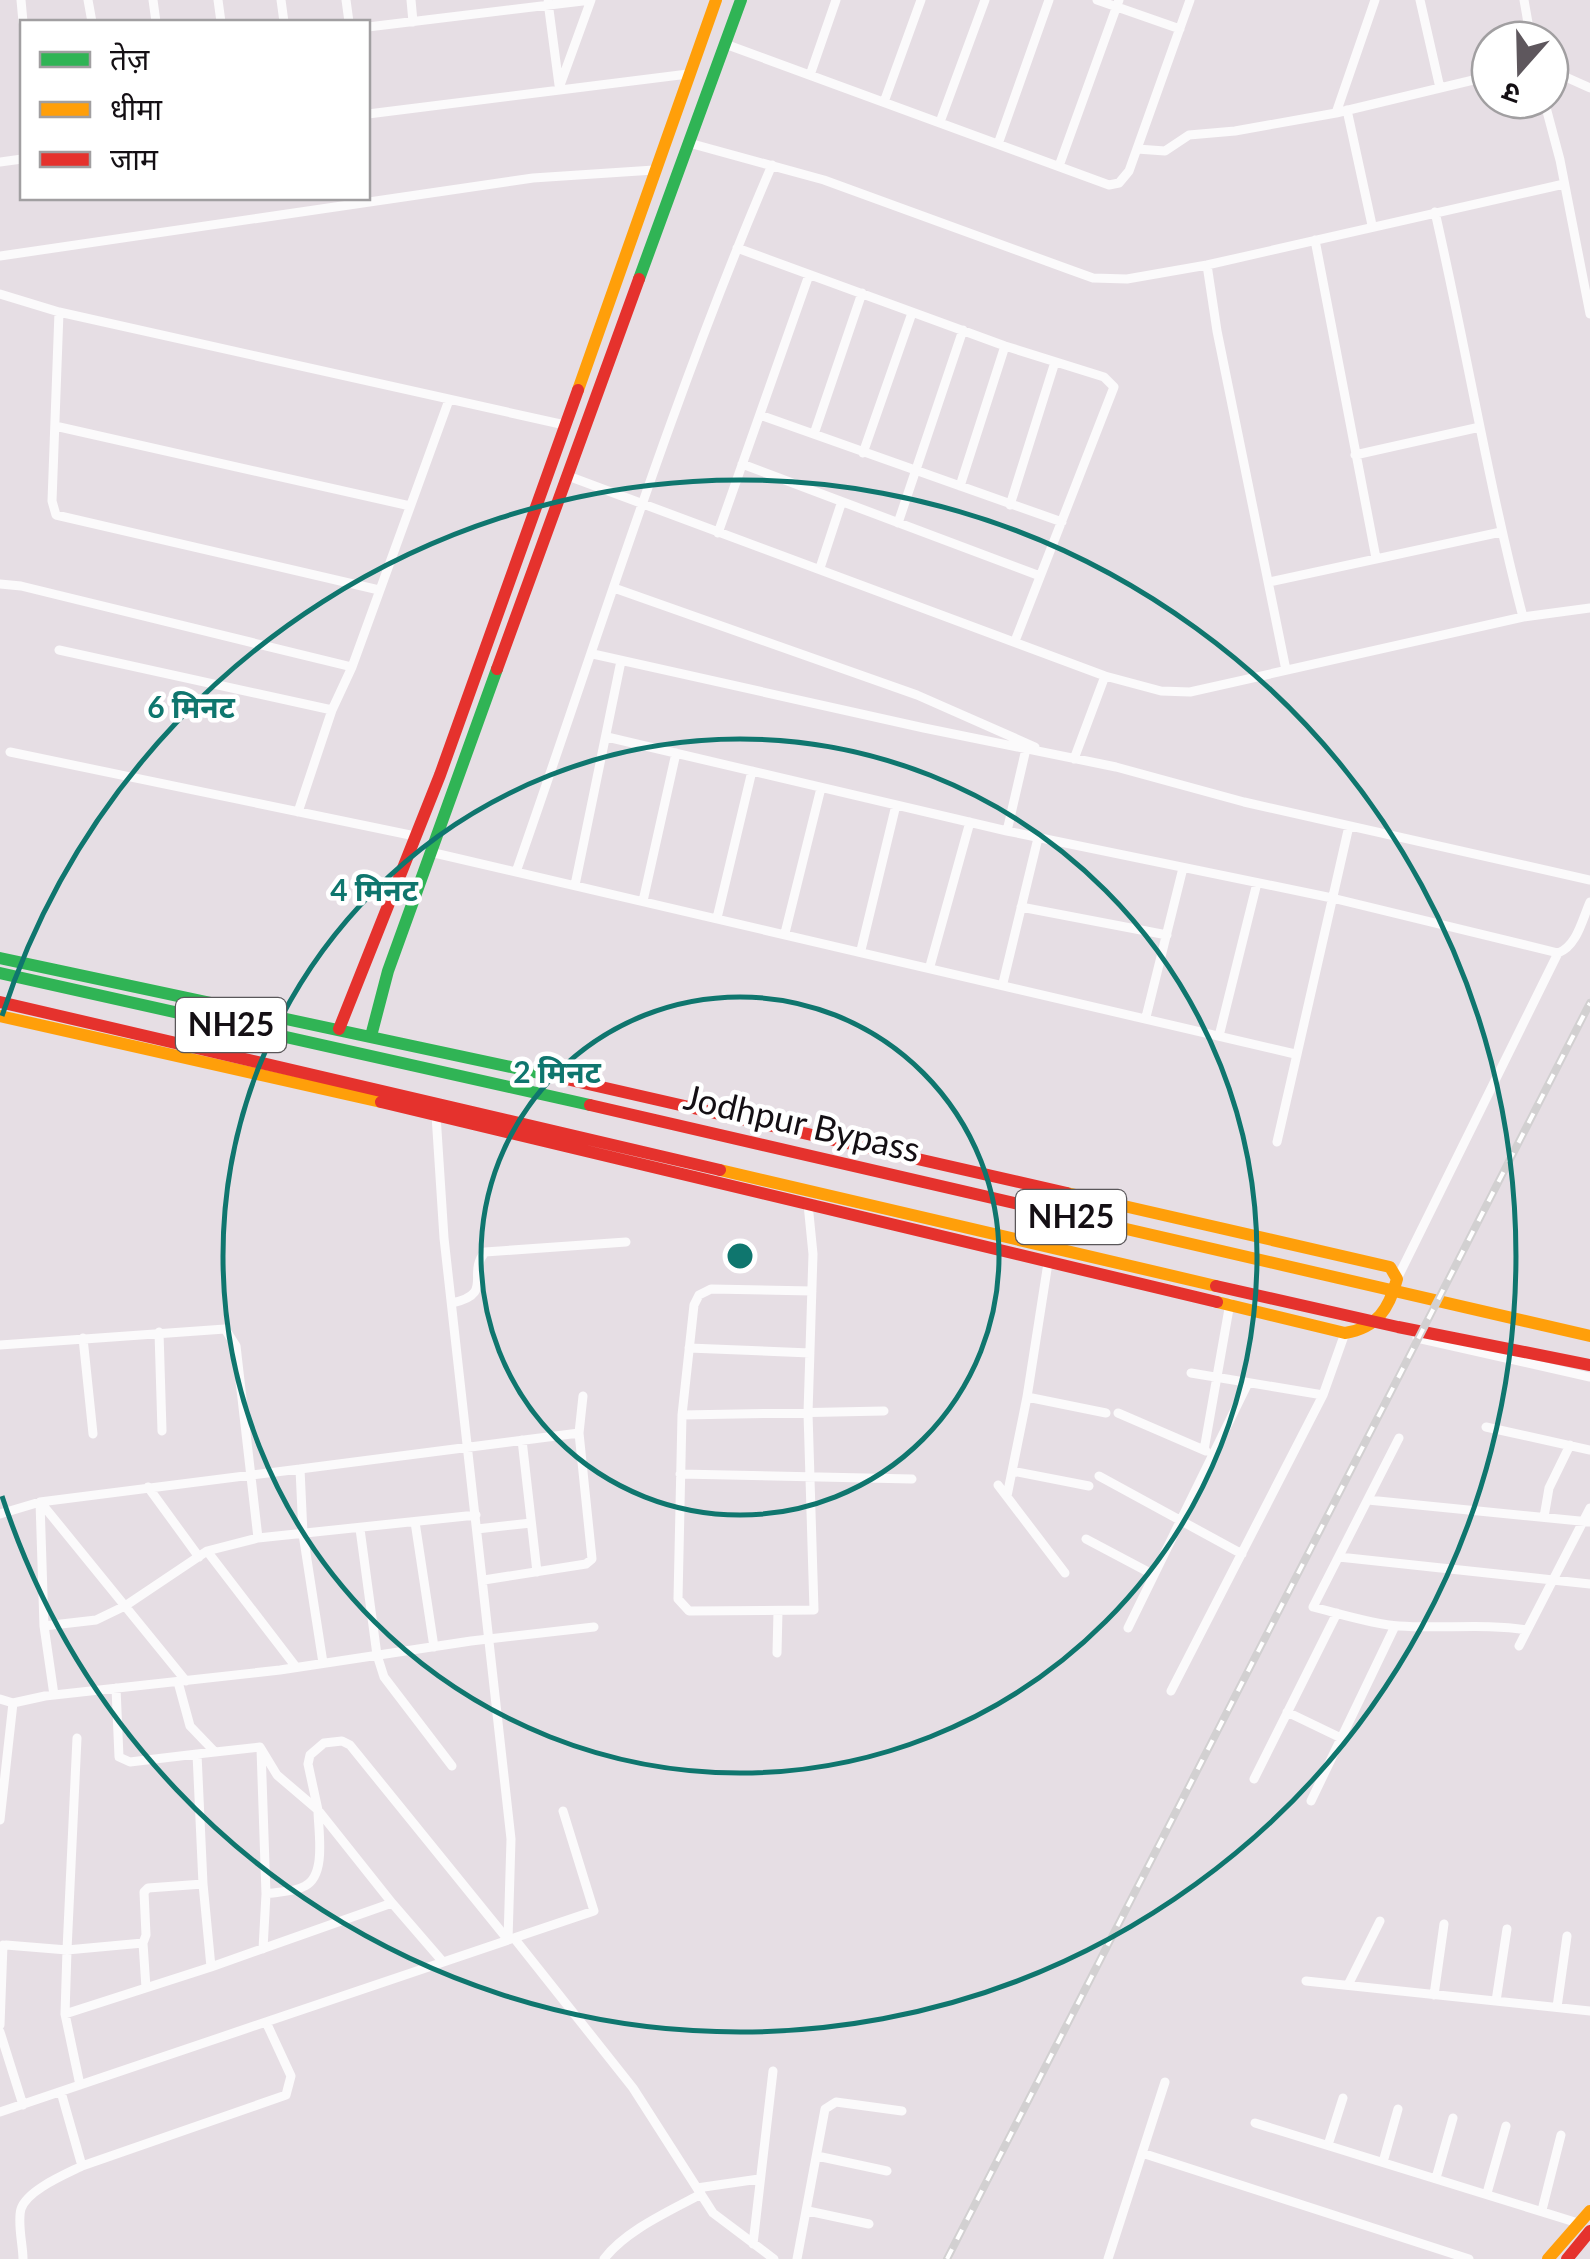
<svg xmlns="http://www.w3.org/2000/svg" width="1590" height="2259" viewBox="0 0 1590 2259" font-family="Lato,'Noto Sans Devanagari',sans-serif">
  <rect width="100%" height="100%" fill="#e6dee4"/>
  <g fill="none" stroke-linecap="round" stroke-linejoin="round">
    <path stroke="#fbfafb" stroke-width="9" d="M21,0L23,22
      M88,0L92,22
      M153,0L156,22
      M218,0L221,22
      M281,0L284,22
      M346,0L349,22
      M411,0L413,22
      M1097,0L1180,29
      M1375,0L1336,113L1490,76
      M1420,0L1440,88
      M1524,0L1531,40
      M548,2L559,85
      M368,27L591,0
      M725,44L1109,185L1119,183L1129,171L1190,0
      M1550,70L1590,88
      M810,75L836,0
      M559,88L591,0
      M1544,100L1560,160L1590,314
      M884,102L921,0
      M1347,110L1372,225
      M368,114L688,74
      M940,122L985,0
      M689,143L824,180L1068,269L1093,278L1127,279L1207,265L1564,184
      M998,144L1049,0
      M1137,149L1165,151L1189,135L1235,131L1336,113
      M0,162L22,159
      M1059,166L1119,0
      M1435,212C1466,347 1488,483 1523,617
      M1315,240L1376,558
      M737,248L1005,346L1104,377L1114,387L1015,641
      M0,256L533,178L654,170
      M1207,265L1217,331L1286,670
      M0,294L59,312L565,425
      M59,312L52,501L56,515L379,590
      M760,415L1062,522
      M55,426L410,506
      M814,434L862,293
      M863,453L912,313
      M1355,455L1480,427
      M742,464L1040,576
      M568,476L1105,676L1161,691L1190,692L1523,617L1590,608
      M960,486L1005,346
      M1010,505L1055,362
      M898,523L963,330
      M718,533L809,275
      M820,568L841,504
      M1269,582L1501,532
      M0,584L21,586L352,667
      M614,588L917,695L1035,747
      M59,650L332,710
      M593,654L924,728L1116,767L1244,802L1590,880
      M607,737L1007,831L1332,898L1558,953
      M10,752L415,836
      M1074,759L1105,676
      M298,812L332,710L352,667L449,400
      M1007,831L1026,749
      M430,852L1295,1054
      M516,872C599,635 673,395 772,165
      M575,885L621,661
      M643,901L676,753
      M1021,907L1167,935
      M717,918L752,771
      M785,933L821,788
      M861,950L896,805
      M930,966L970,822
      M1003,983L1038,838
      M1146,1017L1183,868
      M1219,1036L1257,883
      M436,1115L444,1238L511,1839L508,1940
      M1277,1142L1349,826
      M808,1204L813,1254L808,1413L814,1610L689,1611L678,1599L682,1415L694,1305L699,1295L711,1289L812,1291
      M1397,1279L1558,953C1577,946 1582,920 1590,902
      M452,1303C495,1294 466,1274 485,1252L626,1242
      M159,1332L162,1431
      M83,1338L93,1434
      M1417,1338L1590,1377
      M0,1345L225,1329L236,1346L258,1538
      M689,1348L810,1353
      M1191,1373L1323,1395
      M1027,1397L1106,1413
      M1118,1413L1206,1451
      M682,1415L884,1411
      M1486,1427L1590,1450
      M1399,1438L1313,1607C1341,1614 1371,1624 1399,1626C1442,1629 1485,1623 1527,1630
      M522,1440L537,1572
      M1204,1450L1230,1303
      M1012,1471L1089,1486
      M680,1474L912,1479
      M1099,1476L1242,1554
      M998,1485L1065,1573
      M148,1487L199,1557
      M1007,1496L1027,1397L1048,1263
      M1368,1500L1590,1522
      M40,1502L300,1469
      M42,1504L186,1681
      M0,1514L40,1502L44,1626L54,1695
      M1544,1517L1549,1488L1570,1445
      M415,1522L434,1647
      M360,1529L377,1655L384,1677L452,1766
      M477,1529L531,1523
      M1086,1539L1154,1575
      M207,1551L296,1667
      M1339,1557L1590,1584
      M484,1580L586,1564L592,1559L579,1433L583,1396
      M44,1626L96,1620L125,1606L207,1551L258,1538L476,1515
      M1128,1628L1248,1383
      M1519,1646L1590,1508
      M777,1653L778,1611
      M323,1663L303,1534L300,1469L579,1433
      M178,1682L190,1726L214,1751
      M116,1688L119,1757L130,1762L197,1754
      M1171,1691L1323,1395L1345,1333
      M0,1699L13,1703L0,1820
      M13,1703L45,1696L280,1670L471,1641L594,1627
      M1287,1712L1341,1738
      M77,1738L67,1950L143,1943L146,1935L144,1892L148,1888L203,1884L211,1967
      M261,1749L266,1894L263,1949
      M1254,1779L1337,1613
      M1311,1801L1395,1626
      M203,1884L197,1754L260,1747L277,1775L318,1810C318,1830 327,1875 305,1886C295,1892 277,1892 266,1894
      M392,1903L318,1810L308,1764L310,1755L324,1743L342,1741L350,1745L508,1940
      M514,1938L633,2088L713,2213L774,2259
      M143,1943L146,1988
      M6,1945L67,1950L65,2014L80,2085
      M1306,1981L1590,2011
      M1348,1985L1380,1921
      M1434,1995L1444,1924
      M1496,2001L1507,1929
      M1557,2007L1567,1936
      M65,2014L211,1967L392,1903L443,1962
      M0,2025L3,1945
      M0,2032L23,2105
      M61,2092L82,2166L286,2095L291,2076L266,2022
      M0,2112L594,1911L563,1811
      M1255,2123L1578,2223
      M1328,2145L1343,2098
      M1142,2153L1469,2259
      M817,2156L887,2171
      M1383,2162L1398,2109
      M1436,2178L1453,2118
      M697,2188L759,2179
      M1487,2193L1506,2126
      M1542,2210L1561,2135
      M808,2211L869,2224
      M753,2244L773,2071
      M23,2259C23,2245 17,2222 21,2209C27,2190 66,2174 82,2166
      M604,2259C626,2230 670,2211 701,2194
      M797,2259L825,2109L836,2102L902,2111
      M1108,2259L1165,2082"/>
    <path stroke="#30b455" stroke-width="12" d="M639,279L741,0
      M0,958L553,1076
      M0,973L590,1105
      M371,1036L388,971L497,669"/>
    <path stroke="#ff9f0a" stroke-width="12" d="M578,390L716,0
      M0,1016L381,1102
      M720,1170L1216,1286
      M1067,1193L1390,1267L1397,1279C1389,1309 1377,1328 1345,1333L1217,1302
      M1109,1225L1590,1336
      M1548,2259L1590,2211"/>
    <path stroke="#e5322d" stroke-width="12" d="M497,669L639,279
      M0,1002L720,1170
      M339,1029L440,775L578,390
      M553,1076L1067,1193
      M381,1102L1217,1302
      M590,1105L1109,1225
      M1216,1286L1398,1327L1590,1365
      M1567,2259L1590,2231"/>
    <g stroke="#d2d0d1" stroke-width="8">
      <path id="rail" d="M947,2259L1590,1003"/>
    </g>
    <use href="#rail" stroke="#fff" stroke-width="4" stroke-dasharray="11" stroke-linecap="butt"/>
  </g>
  <g fill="none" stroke="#0f766e" stroke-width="5">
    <circle cx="740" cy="1256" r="259"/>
    <circle cx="740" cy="1256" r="517"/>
    <path d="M2 1016A776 776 0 1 1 2 1496"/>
  </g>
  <g text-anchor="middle" stroke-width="9" stroke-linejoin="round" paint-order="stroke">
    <g fill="#fff" stroke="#5a575a" stroke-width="2.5">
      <rect x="176" y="998" width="110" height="54" rx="8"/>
      <rect x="1016" y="1190" width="110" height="54" rx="8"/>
    </g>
    <g font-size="32" font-weight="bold" fill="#140f14">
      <text x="231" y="1036">NH25</text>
      <text x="1071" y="1228">NH25</text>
    </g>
    <g font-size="35" fill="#140f14" stroke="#fff">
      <text transform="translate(802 1124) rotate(13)" y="12">Jodhpur Bypass</text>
    </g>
  </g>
  <circle cx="740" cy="1256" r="15" fill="#0f766e" stroke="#fff" stroke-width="5"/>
  <g font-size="30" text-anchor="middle" font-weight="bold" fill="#0f766e" stroke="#fff" stroke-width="9" stroke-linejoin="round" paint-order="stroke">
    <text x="191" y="718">6 मिनट</text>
    <text x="374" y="901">4 मिनट</text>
    <text x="557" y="1083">2 मिनट</text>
  </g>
  <rect x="20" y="20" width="350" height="180" fill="#ffffff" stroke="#a19fa1" stroke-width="2.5"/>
  <rect x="40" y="52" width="50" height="15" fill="#30b455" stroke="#a19fa1" stroke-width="2.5"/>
  <text x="110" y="70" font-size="30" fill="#140f14">तेज़</text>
  <rect x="40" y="102" width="50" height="15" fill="#ff9f0a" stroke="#a19fa1" stroke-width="2.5"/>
  <text x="110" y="120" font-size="30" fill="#140f14">धीमा</text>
  <rect x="40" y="152" width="50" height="15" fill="#e5322d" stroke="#a19fa1" stroke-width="2.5"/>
  <text x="110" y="170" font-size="30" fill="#140f14">जाम</text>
  <g transform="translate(1520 70) rotate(200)"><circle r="48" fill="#ffffff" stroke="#a19fa1" stroke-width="2.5"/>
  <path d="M0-8L18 38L0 25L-18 38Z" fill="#5e575d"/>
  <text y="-15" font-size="28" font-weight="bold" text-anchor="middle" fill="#140f14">उ</text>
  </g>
</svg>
